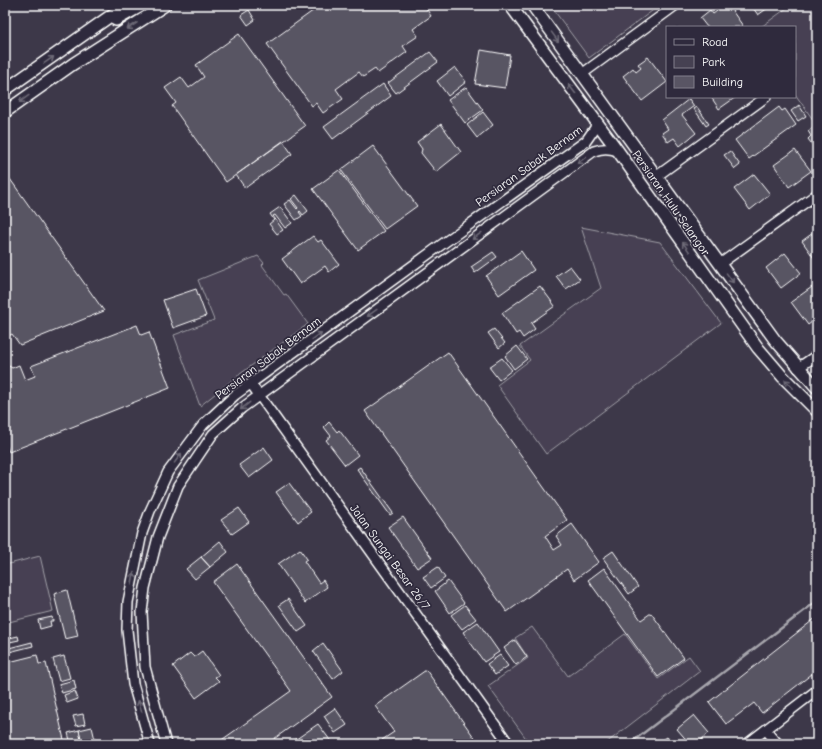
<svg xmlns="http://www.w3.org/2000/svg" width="822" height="749" viewBox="0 0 822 749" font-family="'Comic Neue',sans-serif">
  <rect width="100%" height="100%" fill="#2f2a3d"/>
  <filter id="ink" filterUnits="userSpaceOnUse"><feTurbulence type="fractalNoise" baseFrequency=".025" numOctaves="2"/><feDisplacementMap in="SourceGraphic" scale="8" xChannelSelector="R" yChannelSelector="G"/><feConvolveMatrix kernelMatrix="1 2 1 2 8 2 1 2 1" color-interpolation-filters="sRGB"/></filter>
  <g filter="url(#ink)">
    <path fill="#3c3749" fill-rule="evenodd" d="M5,5H817V744H5ZM667,27H795V97H667Z"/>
    <path fill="#464152" stroke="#a2a0a8" d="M550,5H660L589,58Z
      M791,5H817L816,124L795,94V27H761Z
      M581,227L660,242L721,323L546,454L497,385L530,360L520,346L601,288Z
      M258,256L264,263L262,265L284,295L286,294L308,324L236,377L200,406L174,335L214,320L198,280Z
      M40,556L53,611L5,623V565Z
      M532,627L568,676L625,634L658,679L689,656L700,671L605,744H530L488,686L528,658L515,638Z"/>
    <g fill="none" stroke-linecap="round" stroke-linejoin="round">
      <path stroke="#a7a6ad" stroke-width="2.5" d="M629,744L817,601"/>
    </g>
    <path fill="#595564" stroke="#fff" d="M321,5H424L431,16L413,29L418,36L403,46L407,52L378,73L375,69L363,77L359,72L336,89L343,99L323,113L316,103L312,106L267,44Z
      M719,5H728L743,26L741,27H707L700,18L710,10L713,14L717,11L715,8Z
      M751,5H772L758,15Z
      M249,10L255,20L248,25L241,15Z
      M239,34L305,126L226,182L172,106L176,103L165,88L181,77L189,88L204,77L196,65Z
      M481,50L510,55L505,88L475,84Z
      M430,52L438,62L396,93L388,83Z
      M648,57L667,82L642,101L623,76L633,68L636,72L641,68L638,64Z
      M455,67L466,82L448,96L437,81Z
      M383,84L391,96L333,139L324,127Z
      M466,87L483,110L465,123L448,100Z
      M711,97H736L719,109Z
      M689,99L694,106L682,115L696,133L680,146L674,138L668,142L662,133L668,129L662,120Z
      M799,105L806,116L798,121L791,111Z
      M697,107L709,124L706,126L694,109Z
      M779,107L782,111L785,109L796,125L749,159L735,140Z
      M483,112L493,125L477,138L467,125Z
      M441,124L461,152L436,172L421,153L422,149L417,142Z
      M813,127L817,133V151L808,139L811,136L808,131Z
      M283,141L292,154L245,188L236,175Z
      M373,146L417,206L385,229L341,170Z
      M795,150L811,171L789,187L774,165Z
      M730,151L740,165L735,169L724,155Z
      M339,170L384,231L358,250L313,189Z
      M754,174L770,194L750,210L734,189Z
      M10,179L104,311L20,345L12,334L5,338V182Z
      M296,195L308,211L303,215L300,211L299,212L302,216L296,220L284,204L290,200L297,209L298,208L291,199Z
      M280,207L292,223L285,228L275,215L273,216L283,230L277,234L269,224L274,220L270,214Z
      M817,230V261H816L802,241Z
      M313,236L318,242L321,240L339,264L329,272L325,266L300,284L282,259Z
      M521,251L534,270L499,295L486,276Z
      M493,252L497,257L475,273L471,267Z
      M785,253L801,273L781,288L766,268Z
      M570,266L580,279L566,289L556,276Z
      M540,286L555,306L531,323L535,329L523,338L519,332L516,334L502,313Z
      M812,287L817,293V318L808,325L791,302Z
      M196,289L206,316L173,328L163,300Z
      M137,325L141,335L149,332L170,388L9,452L5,442V374L8,373L5,367L9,366L12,368L19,365L25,380L35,376L31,366Z
      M494,329L505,343L499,348L488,333Z
      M517,346L527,359L514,369L505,356Z
      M448,352L567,520L545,536L554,550L562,545L556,536L572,524L599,562L574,580L567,569L507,612L365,411Z
      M502,358L512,370L499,380L489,367Z
      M329,422L337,432L339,430L358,455L345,465L326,440L331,436L324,427Z
      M264,447L273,460L249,478L239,465Z
      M360,467L393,513L390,515L357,469Z
      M289,483L311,512L298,522L276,492Z
      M239,508L249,522L232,534L221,520Z
      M403,517L432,558L417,568L388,527Z
      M220,541L228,552L210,567L201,557Z
      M300,549L307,559L304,561L319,583L323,580L327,587L305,603L278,564Z
      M613,551L638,587L629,594L603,558Z
      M201,557L210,567L195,579L186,569Z
      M237,564L332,697L267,744H216L291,691L213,582Z
      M438,567L445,578L431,588L423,577Z
      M604,568L641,620L651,613L684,658L658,677L588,580Z
      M448,581L464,603L450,613L435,591Z
      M67,590L78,636L65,639L54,594Z
      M288,599L307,626L298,632L279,605Z
      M465,605L476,619L462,629L451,615Z
      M52,617L53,621H50L51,626L40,629L38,620Z
      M817,617V670L762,713L754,703L726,724L709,702Z
      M478,622L499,652L484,662L463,632Z
      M18,636L19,640L5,643V639Z
      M515,640L527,657L516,665L504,648Z
      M32,642L33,646L5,653V649Z
      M323,643L343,671L333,679L313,651Z
      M202,651L219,675L215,677L219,681L196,698L173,666L190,653L194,657Z
      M37,655L39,664L46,663L65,744H5V663Z
      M500,655L508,666L495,675L487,664Z
      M64,656L70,678L59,681L53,659Z
      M426,670L479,744H385L382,740L394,732L375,706Z
      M74,680L76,689L62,693L59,684Z
      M75,691L78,699L67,703L64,695Z
      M335,708L347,725L335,733L324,716Z
      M83,714L85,724L76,726L73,716Z
      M694,715L709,733L696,744H690L677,729Z
      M318,724L333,744H294L292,742Z
      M92,727L96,744H82L79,730Z
      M79,730L82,744H71L68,733Z
      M667,737L672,744H657Z"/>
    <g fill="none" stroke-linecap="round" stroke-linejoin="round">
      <g stroke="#fff" stroke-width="12">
        <path id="minor" d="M582,74L676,5
          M657,176L766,97
          M720,264L817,194
          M798,368L817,355
          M251,384L509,744
          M766,730L778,744
          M150,744L133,684L127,630L128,602L142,533L150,511L168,472L203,425L235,395L441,245L586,141L595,128L596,120
          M166,744L145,667L142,612L145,588L158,537L178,486L213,434L242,408L594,151C603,148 608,148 618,151
          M747,744L817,690"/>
      </g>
      <g stroke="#fff" stroke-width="14">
        <path id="major" d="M510,5L618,151L758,348L782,376L817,411
          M532,5L775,340L817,388
          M116,20L143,5
          M5,90L126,5
          M5,112L73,64L165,5"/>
      </g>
      <use href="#minor" stroke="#2f2a3d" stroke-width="9"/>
      <use href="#major" stroke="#2f2a3d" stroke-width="11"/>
    </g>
    <defs><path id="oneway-shaft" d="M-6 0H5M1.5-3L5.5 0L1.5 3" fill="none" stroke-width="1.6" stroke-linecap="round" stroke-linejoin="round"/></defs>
    <g stroke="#6d6a77">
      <use href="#oneway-shaft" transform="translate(132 26) rotate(147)"/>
      <use href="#oneway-shaft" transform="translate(555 37) rotate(54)"/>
      <use href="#oneway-shaft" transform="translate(49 60) rotate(-35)"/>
      <use href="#oneway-shaft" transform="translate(572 89) rotate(-127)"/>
      <use href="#oneway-shaft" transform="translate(24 99) rotate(144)"/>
      <use href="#oneway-shaft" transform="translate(582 160) rotate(144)"/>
      <use href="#oneway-shaft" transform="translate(477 236) rotate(144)"/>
      <use href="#oneway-shaft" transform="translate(686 247) rotate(-125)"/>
      <use href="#oneway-shaft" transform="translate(730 278) rotate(54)"/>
      <use href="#oneway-shaft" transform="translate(372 313) rotate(144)"/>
      <use href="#oneway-shaft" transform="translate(317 336) rotate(-36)"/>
      <use href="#oneway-shaft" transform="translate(789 384) rotate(-135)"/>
      <use href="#oneway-shaft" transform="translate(245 406) rotate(142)"/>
      <use href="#oneway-shaft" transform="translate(178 458) rotate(-54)"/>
      <use href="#oneway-shaft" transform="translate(133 578) rotate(-80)"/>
      <use href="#oneway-shaft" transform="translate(140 706) rotate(-106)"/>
    </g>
  </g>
  <g text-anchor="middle" stroke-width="3.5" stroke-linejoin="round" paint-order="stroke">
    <g font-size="12" fill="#fff" stroke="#2f2a3d">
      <text transform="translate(529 166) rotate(-36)" y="4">Persiaran Sabak Bernam</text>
      <text transform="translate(671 203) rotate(55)" y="4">Persiaran Hulu Selangor</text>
      <text transform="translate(268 358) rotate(-37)" y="4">Persiaran Sabak Bernam</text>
      <text transform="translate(390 557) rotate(54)" y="4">Jalan Sungai Besar 26/7</text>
    </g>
  </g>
  <rect width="822" height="749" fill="none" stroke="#2f2a3d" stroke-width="20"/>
  <rect x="10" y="10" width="802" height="729" fill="none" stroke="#fff" stroke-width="1.5" filter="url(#ink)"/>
  <rect x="666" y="26" width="130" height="72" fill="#2f2a3d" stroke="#827f8b"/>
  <rect x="674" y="39" width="20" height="6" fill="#2f2a3d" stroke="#827f8b"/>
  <text x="702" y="46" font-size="12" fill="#ffffff">Road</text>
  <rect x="674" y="56" width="20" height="12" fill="#464152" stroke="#827f8b"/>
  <text x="702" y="66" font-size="12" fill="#ffffff">Park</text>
  <rect x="674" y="76" width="20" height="12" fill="#595564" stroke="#827f8b"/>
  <text x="702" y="86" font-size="12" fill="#ffffff">Building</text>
</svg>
